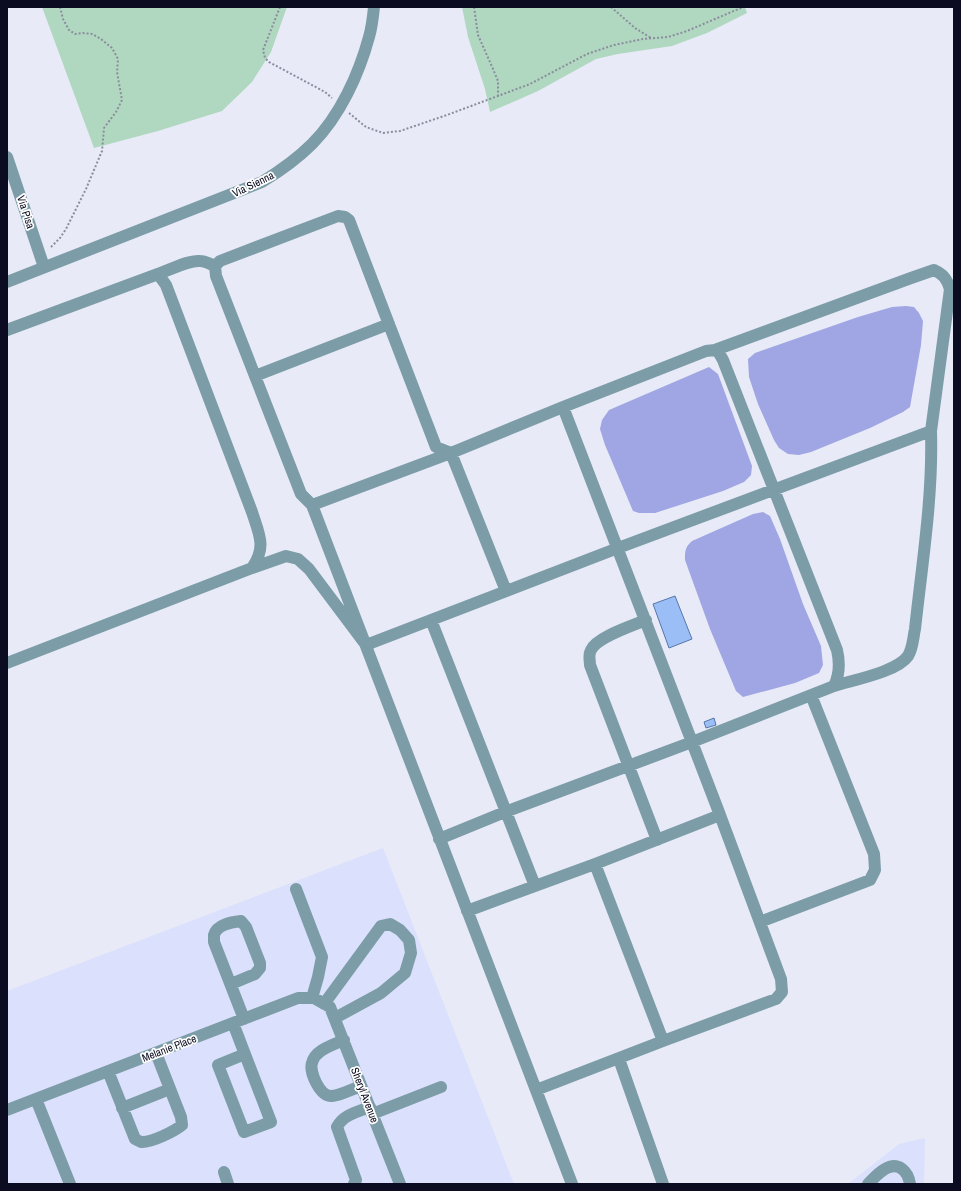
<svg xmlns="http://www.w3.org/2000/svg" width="961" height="1191" viewBox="0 0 961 1191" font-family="'Archivo Narrow',sans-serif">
  <rect width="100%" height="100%" fill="#e8eaf7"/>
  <path fill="#dbe0fc" d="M383,848L514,1184H7V991Z
    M925,1138L924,1184H848L899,1144Z"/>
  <path fill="#b0d8c0" d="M42,7H287L271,52L252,82L222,111L158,131L94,148Z
    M462,7H745L747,13L707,33L672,46L618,54L596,59L538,91L490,112L485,89L468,37Z"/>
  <path fill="#9fa6e3" d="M906,306L914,307L919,313L923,321L921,345L910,407L903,412L870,428L811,452L799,455L788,454L779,448L774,440L758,404L749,377L748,359L755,353L858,317L892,307Z
    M709,367L718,374L752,466L751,475L744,482L723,491L655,513H639L633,511L605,445L600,429L602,420L609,410Z
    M763,512L770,516L780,539L803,604L821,646L823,665L819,673L795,683L743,697L736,691L710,629L685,560C685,551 685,547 692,541L753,514Z"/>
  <path fill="#9abef5" stroke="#5677a9" d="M675,596L692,639L669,648L653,604Z
    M714,718L716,725L706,728L704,722Z"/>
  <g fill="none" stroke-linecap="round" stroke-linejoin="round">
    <path stroke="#8b8c9d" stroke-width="2" stroke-dasharray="2 2" stroke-linecap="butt" d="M280,7L263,50L265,58L269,62L325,92L332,98
      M474,7L478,35L493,69L498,81V97
      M611,7L635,28L651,38
      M349,113L366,127L383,133L400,131L447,115L530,84L587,54L614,45L643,39L668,37L687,31L743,7
      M51,247L60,238L66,229L86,189L102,151L104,128L116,112L122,100L117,72L118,59L112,48L101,39L92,34L83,33L75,34L69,30L63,19L60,7"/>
    <path stroke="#7c9da7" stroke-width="12" d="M7,157L44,267
      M158,274C170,270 188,260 200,261C206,261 210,264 215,266
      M7,282L262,182C280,171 297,159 312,144C340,116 359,74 369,37C372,27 373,17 374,7
      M7,330L158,274L166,285L252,512C259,534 267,547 252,568L7,663
      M255,376L389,324
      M312,505L451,453L563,407L706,351L715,350L719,353L723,360L837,650C840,663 840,674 834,686L692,742L720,815L595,864L467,911
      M252,568L286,556L298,559L309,569L366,645L618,548L931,431L950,289C947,279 943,274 934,270L911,278L715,350
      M506,591L451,453L436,447L349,220L345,217L338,216L220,261L215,266L216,276L301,494L312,505L572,1184
      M431,620L535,886
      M646,620C632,626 597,637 591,650C588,655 590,660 590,665L657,840
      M834,686C853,680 897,672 908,656C913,648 913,638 915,629C922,564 933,497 931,431
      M439,839L505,812L692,742L563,407
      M296,889L322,957L318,977L312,998
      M760,922L870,880L875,870L874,854L811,695
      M231,984L255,974L260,968V963L246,927L241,921C232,922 217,924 214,935C214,937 214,939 214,942L244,1019
      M324,1004L381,926L390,924L400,930L409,940L411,953L405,973L381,993L335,1018
      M233,1023L271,1122L244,1132L218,1065L245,1054
      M344,1040C333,1045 315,1050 312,1063C309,1072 320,1097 332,1096C342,1095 352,1089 361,1086
      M663,1041L776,999L782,992L781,979L720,815
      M619,1059L663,1184
      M108,1071L135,1139C137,1140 139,1141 141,1142C151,1143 175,1131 182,1125L181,1117L156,1053
      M536,1090L663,1041L595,864
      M36,1099L70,1184
      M122,1108L170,1089
      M7,1110L298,998H314L330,1007L400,1184
      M372,1114L441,1087
      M224,1172L228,1184
      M354,1184L356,1180L337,1127C343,1115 357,1112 370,1107
      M868,1184C873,1179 878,1173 885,1169C898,1161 908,1171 910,1184"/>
  </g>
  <g text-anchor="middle" stroke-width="3.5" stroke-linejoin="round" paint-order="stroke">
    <g font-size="11" fill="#0b0c21" stroke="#fff">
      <text transform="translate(253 184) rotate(-26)" y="4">Via Sienna</text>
      <text transform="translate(26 212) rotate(72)" y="4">Via Pisa</text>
      <text transform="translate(169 1048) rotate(-21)" y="4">Melanie Place</text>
      <text transform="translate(365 1095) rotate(69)" y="4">Sheryl Avenue</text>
    </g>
  </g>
  <rect width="961" height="1191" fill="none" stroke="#0b0c21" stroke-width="16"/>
</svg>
